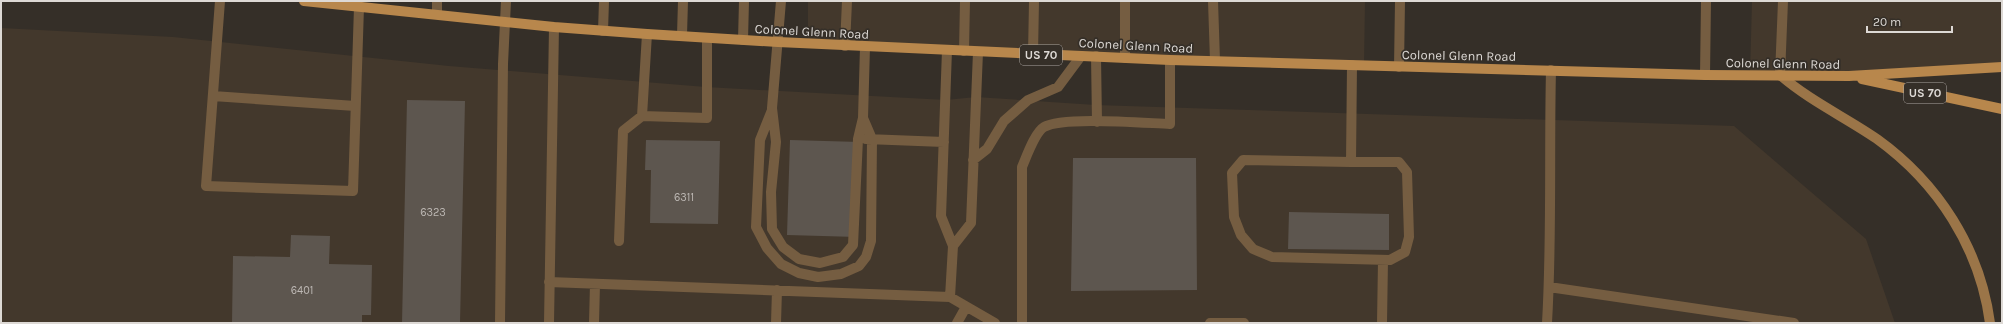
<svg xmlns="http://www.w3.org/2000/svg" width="2003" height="324" viewBox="0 0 2003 324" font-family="Karla,sans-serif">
  <rect width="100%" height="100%" fill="#352f28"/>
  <path fill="#43382c" d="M808,1H1365L1364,65L808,44Z
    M1752,1H2002V67L1750,75Z
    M1,28L173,37L449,66L706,87L946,100L976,97L1096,105L1734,126L1866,239L1895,323H1Z"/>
  <path fill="#5d564f" d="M407,100L465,101L460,323H402Z
    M646,140L720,141L718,224L650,223L651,170H645Z
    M790,140L860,142L857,237L787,235Z
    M1073,158H1196L1197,290L1071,291Z
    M1289,212L1389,214V250L1288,249Z
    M291,235L330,236L329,264L372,265L371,315H362V323H232L233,256L290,257Z"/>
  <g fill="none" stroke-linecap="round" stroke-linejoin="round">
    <path stroke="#755d41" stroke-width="10" d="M220,1L206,186L353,191L359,7
      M781,1L772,108L776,142L771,192L772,229L783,247L799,259L820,263L843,257L853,245L858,139L863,118L865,47
      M1213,1L1215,61
      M437,14V1
      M603,31L604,1
      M647,34L642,116L707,118V38
      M682,35L683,1
      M743,40L744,1
      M845,46L847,1
      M947,50L941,216L953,246L950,297
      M964,51L965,1
      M1033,54L1034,1
      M1096,56L1097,122
      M1125,58V1
      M1399,67L1400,1
      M1705,75L1706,1
      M1780,75L1783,1
      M213,96L355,106
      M772,110L760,140L756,227L767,248L781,264L799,273L818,277L841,274L859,266L866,257L871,241L872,139L863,118
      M866,139L944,142
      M973,160L987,149L1004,121L1028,100L1058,87L1081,56
      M1351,162H1399L1407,172L1409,237L1405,252L1390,260L1272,257L1253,249L1241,235L1234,217L1232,173L1243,160L1351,162L1352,65
      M619,241L623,131L642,116
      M953,246L971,223L978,52
      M549,282L950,297L995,323
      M1549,287L1794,323
      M500,323L503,64L506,1
      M549,323L554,27
      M594,323L595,284
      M776,323L777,290
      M957,323L966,307
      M1022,323V167C1026,158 1035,132 1044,127C1062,116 1144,123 1170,124V60
      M1210,323H1244
      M1382,323L1383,260
      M1547,323C1552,239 1549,154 1551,70"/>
    <path stroke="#9b7548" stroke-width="10" d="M1780,75C1810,101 1845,117 1877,139C1938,183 1980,248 1990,323"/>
    <path stroke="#b8874c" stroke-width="10" d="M304,1L554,27L647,34L778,42L1170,60L1705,75L1849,76L2002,67
      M1862,79L2002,109"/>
  </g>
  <g text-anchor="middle" stroke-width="3.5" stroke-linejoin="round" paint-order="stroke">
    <g font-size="11" fill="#bdb8b4">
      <text x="684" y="201">6311</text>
      <text x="433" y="216">6323</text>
      <text x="302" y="294">6401</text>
    </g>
    <g fill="#352f28" stroke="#aba6a1" stroke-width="1">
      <rect x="1020" y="45" width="42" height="20" rx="3"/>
      <rect x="1904" y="83" width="42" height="20" rx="3"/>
    </g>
    <g font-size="12" font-weight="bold" fill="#ddd9d5">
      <text x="1041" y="59">US 70</text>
      <text x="1925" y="97">US 70</text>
    </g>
    <g font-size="13" fill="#ddd9d5" stroke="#352f28">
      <text transform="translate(812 31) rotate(3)" y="5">Colonel Glenn Road</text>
      <text transform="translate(1136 45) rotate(3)" y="5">Colonel Glenn Road</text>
      <text transform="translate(1459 55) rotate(1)" y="5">Colonel Glenn Road</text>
      <text transform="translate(1783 63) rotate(1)" y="5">Colonel Glenn Road</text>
    </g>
  </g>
  <rect width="2003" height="324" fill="none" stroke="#ddd9d5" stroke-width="4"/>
  <path d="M1867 26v6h85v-6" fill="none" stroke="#ddd9d5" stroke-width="2"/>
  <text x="1873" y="26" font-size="12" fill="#ddd9d5" stroke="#352f28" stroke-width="3" paint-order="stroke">20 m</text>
</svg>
